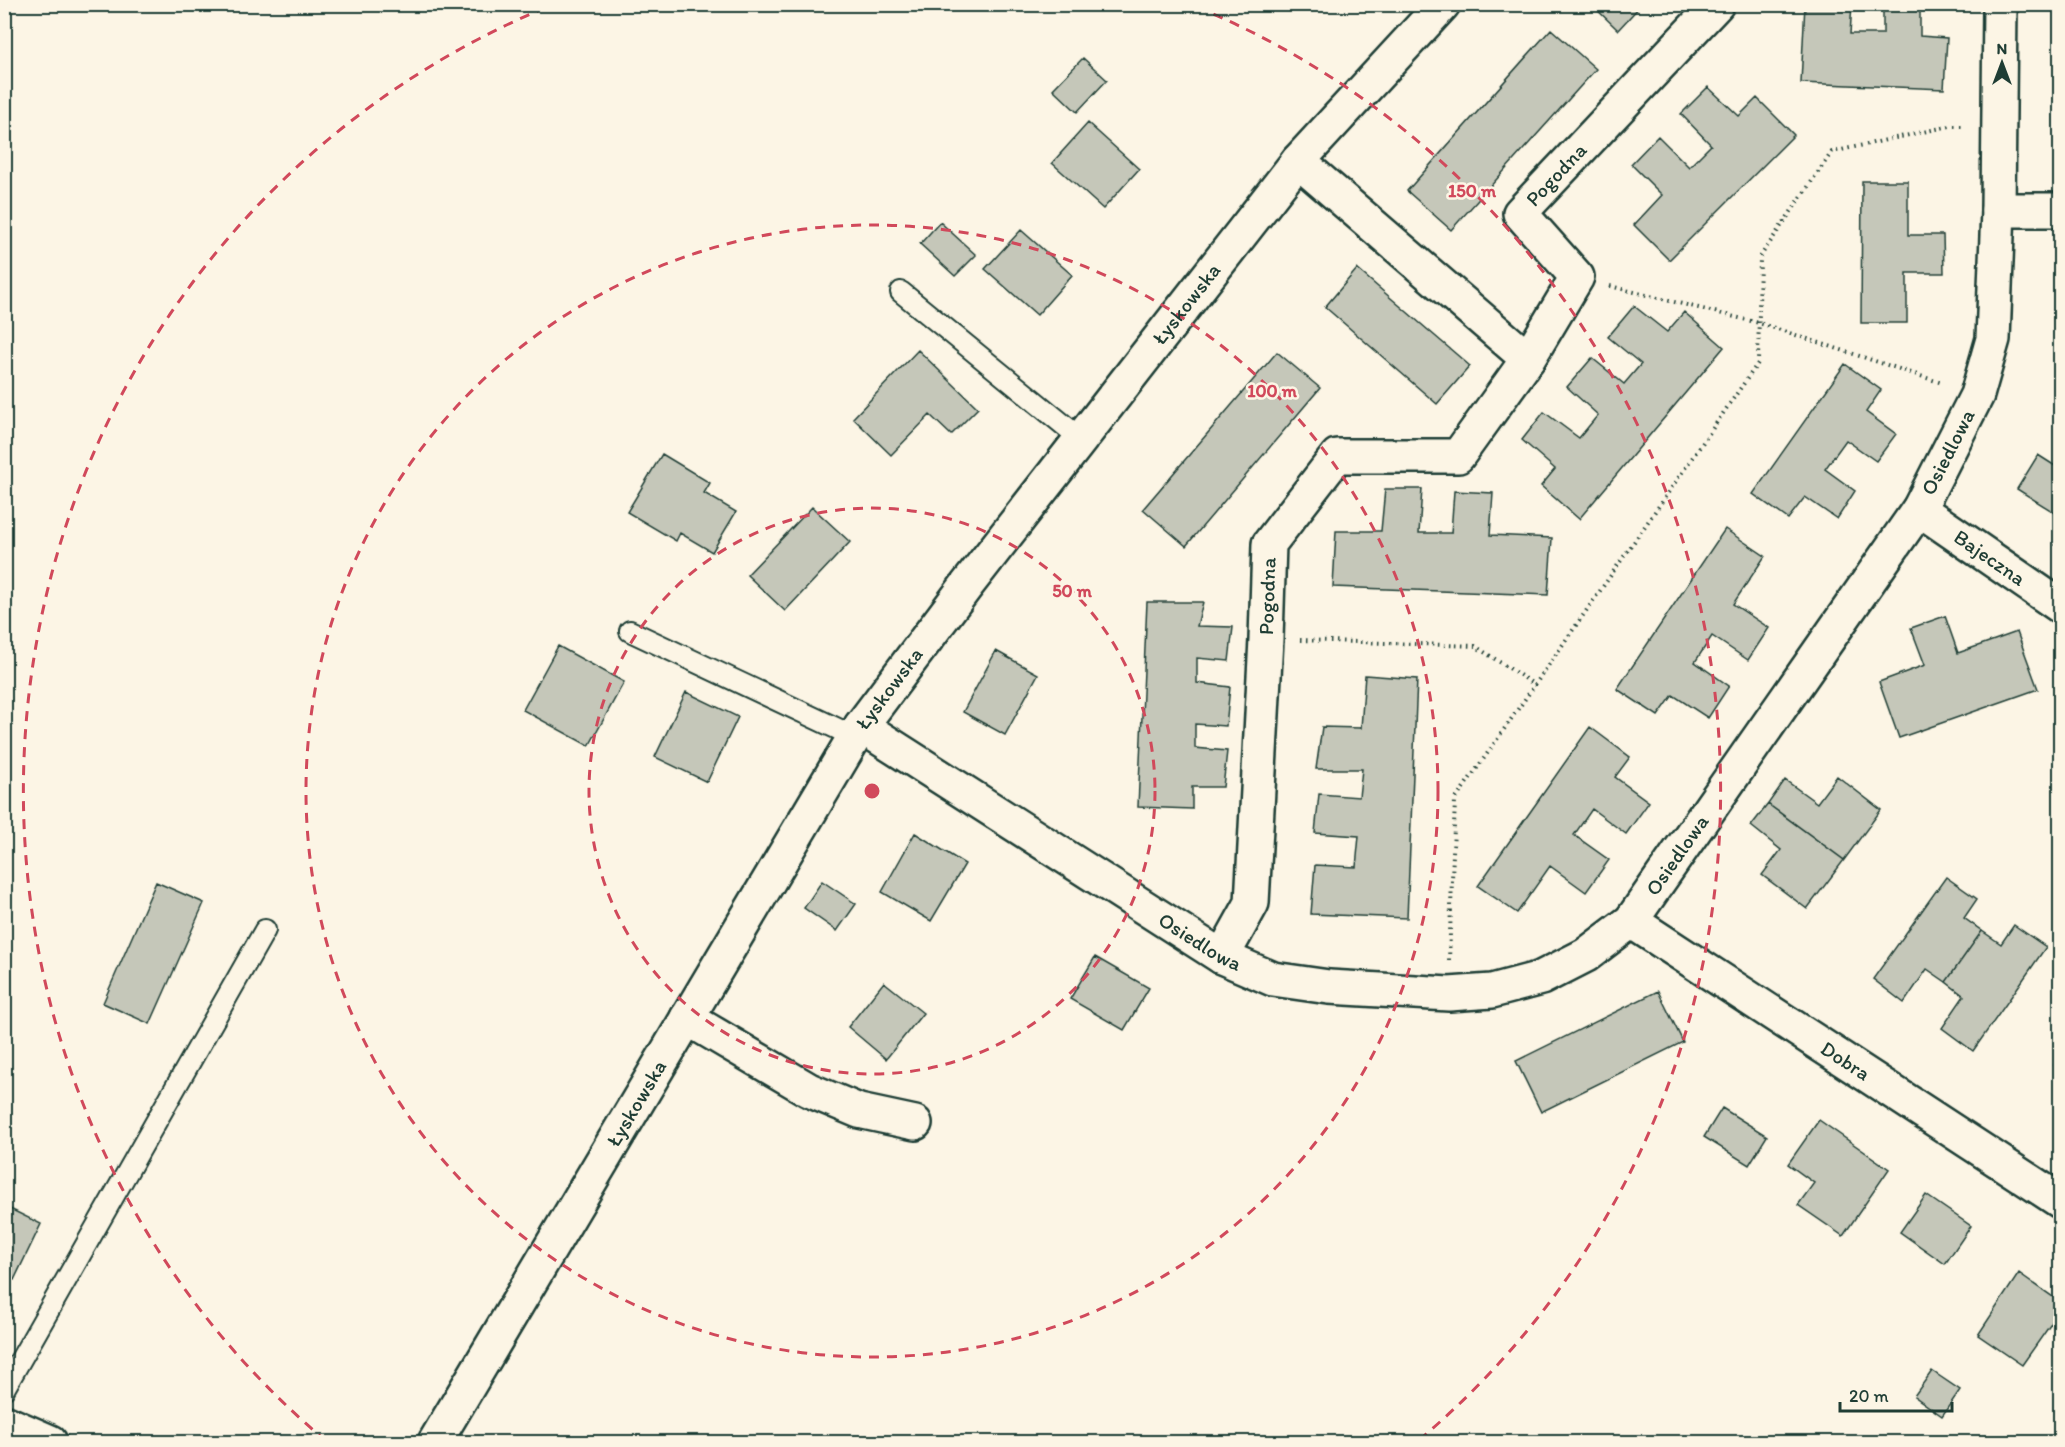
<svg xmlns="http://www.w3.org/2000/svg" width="2065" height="1447" viewBox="0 0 2065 1447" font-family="Itim,sans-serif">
  <rect width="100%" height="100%" fill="#fcf5e5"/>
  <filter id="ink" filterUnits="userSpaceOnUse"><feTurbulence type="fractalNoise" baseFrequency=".0167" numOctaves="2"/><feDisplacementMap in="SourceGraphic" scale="12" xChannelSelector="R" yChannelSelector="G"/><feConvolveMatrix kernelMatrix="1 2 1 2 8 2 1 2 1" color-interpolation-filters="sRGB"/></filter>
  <g filter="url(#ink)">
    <path fill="#c5c7b9" stroke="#1f3d34" stroke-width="1.5" d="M1591,4H1642L1618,30Z
      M1805,4H1852L1850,34H1883V4H1920V36L1947,38L1944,89L1801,83Z
      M1551,29L1596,69L1451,230L1407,191Z
      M1083,58L1107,80L1077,112L1053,89Z
      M1708,87L1739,116L1757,98L1794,135L1669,260L1634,225L1662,195L1631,164L1658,136L1689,167L1711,145L1681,114Z
      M1088,123L1139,169L1103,209L1052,163Z
      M1862,181H1908V235H1943L1944,273H1907V323H1861Z
      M940,222L976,255L955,276L920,244Z
      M1021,230L1072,275L1037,315L985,269Z
      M1357,269L1470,366L1437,404L1325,307Z
      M1634,306L1667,332L1684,312L1724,347L1579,519L1541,486L1555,469L1522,440L1544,412L1579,438L1598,415L1567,387L1592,358L1624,384L1641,364L1608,337Z
      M918,350L978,408L951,435L930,415L891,455L853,418Z
      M1277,352L1320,388L1186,546L1143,509Z
      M1845,364L1881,390L1866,412L1896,434L1876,461L1846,440L1825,469L1855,491L1837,519L1805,497L1788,519L1753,494Z
      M662,454L710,483L704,493L736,512L712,552L680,533L676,541L627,512Z
      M2038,455L2060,469V516L2017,489Z
      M1385,489H1422L1419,533H1451L1454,491L1493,493L1490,535L1552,538L1548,595L1333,587L1336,531H1381Z
      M812,507L850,542L785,611L747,575Z
      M1725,529L1765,556L1733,604L1769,628L1748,660L1712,636L1695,662L1729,686L1708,718L1673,695L1658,716L1617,689Z
      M2060,536V548L2055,545Z
      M1147,602H1203L1197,626L1233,627L1229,661L1197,658V683L1230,687L1226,726L1195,724V748L1227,751L1223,787H1192V809L1138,807Z
      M1945,616L1958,653L2017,632L2038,689L1899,738L1879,682L1925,665L1911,628Z
      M558,646L624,682L589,746L523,710Z
      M996,651L1038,674L1005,735L963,712Z
      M1365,675L1417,679L1407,918L1311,914L1315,865L1356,867L1359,836L1315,833L1319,794L1359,797L1362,769H1316L1322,727L1361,728Z
      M686,692L738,717L707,782L655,757Z
      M1590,727L1630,757L1615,777L1649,802L1626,834L1592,809L1574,835L1609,860L1586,892L1550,866L1517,913L1478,886Z
      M1837,776L1881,810L1844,860L1768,804L1785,780L1817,803Z
      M1768,804L1844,860L1807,909L1762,875L1781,850L1751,826Z
      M915,833L965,864L931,921L882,892Z
      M1946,877L1977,899L1964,918L1982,931L1946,982L1927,969L1904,1003L1873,979Z
      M822,881L856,904L837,931L804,908Z
      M156,882L204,903L150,1024L103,1003Z
      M2014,925L2046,947L1973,1051L1942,1028L1964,996L1946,982L1982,931L2001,944Z
      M1095,957L1149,988L1124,1030L1070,999Z
      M884,982L923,1013L886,1059L848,1027Z
      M1658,991L1683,1042L1541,1112L1516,1061Z
      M2060,1056V1069L2054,1065Z
      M1722,1108L1767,1136L1749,1165L1704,1137Z
      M1819,1120L1889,1169L1843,1236L1798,1205L1814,1183L1788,1164Z
      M1926,1195L1971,1226L1945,1264L1900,1232Z
      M4,1206L41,1224L14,1280L4,1275Z
      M2019,1273L2060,1302V1311L2022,1365L1978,1335Z
      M1932,1371L1960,1390L1942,1416L1914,1396Z"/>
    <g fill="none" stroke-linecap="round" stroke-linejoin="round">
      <g stroke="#1f3d34" stroke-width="24">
        <path id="lane" d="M901,292L1081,439
          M630,631L855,737
          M4,1389L265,930"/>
      </g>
      <g stroke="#1f3d34" stroke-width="38">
        <g id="street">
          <path d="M1998,210H2060"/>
          <path id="s1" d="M1528,359L1577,277L1520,213L1717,4"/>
          <path id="s2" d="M1919,509L2060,606"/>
          <path id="s3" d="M861,726L1222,957L1273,979L1329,987L1449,994L1492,991L1541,978L1586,955L1631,921L1919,509L1977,395L1993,339L1998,210L2000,4"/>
          <path id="s4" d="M1631,921L2060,1201"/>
          <path id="s5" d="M1222,957L1252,903L1266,639L1269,544L1337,456H1458L1528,359L1298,161"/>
          <path d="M687,1018L809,1090L859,1111L915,1123"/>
          <path d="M4,1422L50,1442"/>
          <path id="s6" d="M435,1442L861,726L967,585L1298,161L1443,4"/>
        </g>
      </g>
      <path stroke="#1f3d34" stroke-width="4" stroke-dasharray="1.5 4.5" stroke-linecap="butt" d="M1610,286L1759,323L1942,383
        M1300,640L1475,646L1535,685
        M1449,960L1455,800L1758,363L1760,257L1832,152L1950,126H1965"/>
      <use href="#lane" stroke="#fcf5e5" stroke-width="20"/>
      <use href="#street" stroke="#fcf5e5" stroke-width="33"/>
    </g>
  </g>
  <g fill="none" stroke="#d1495b" stroke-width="3" stroke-dasharray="10 8">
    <circle cx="872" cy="791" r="283"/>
    <circle cx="872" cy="791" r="566"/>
    <path d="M326 1441A849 849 0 0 1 547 7M1197 7A849 849 0 0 1 1418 1441"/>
  </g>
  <g text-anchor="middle" stroke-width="5" stroke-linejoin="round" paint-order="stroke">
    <g font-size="21" fill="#1f3d34" stroke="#fcf5e5">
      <text dy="7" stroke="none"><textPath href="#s1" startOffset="234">Pogodna</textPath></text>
      <text dy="7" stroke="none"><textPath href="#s6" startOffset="1366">Łyskowska</textPath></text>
      <text dy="7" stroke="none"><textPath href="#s3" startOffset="1428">Osiedlowa</textPath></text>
      <text dy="7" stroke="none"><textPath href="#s2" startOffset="86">Bajeczna</textPath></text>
      <text dy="7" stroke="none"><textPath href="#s5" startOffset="369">Pogodna</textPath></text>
      <text dy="7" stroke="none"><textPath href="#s6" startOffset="880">Łyskowska</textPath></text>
      <text dy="7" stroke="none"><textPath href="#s3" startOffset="942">Osiedlowa</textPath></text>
      <text dy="7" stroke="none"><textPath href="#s3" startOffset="402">Osiedlowa</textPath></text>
      <text dy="7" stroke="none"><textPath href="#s4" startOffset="256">Dobra</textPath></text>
      <text dy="7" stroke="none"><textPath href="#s6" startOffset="394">Łyskowska</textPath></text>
    </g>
  </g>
  <circle cx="872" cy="791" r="9" fill="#d1495b" stroke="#fcf5e5" stroke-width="3"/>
  <g font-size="18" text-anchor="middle" font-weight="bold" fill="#d1495b" stroke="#fcf5e5" stroke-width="5" stroke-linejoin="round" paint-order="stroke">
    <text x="1472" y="197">150 m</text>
    <text x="1272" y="397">100 m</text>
    <text x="1072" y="597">50 m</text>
  </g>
  <rect width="2065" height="1447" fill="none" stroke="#fcf5e5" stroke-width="24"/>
  <rect x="12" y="12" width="2041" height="1423" fill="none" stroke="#1f3d34" stroke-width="2" filter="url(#ink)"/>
  <g transform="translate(2002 63)" stroke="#fcf5e5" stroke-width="4.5" paint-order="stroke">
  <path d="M0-4.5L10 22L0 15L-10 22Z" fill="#1f3d34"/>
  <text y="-9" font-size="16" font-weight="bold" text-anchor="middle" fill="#1f3d34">N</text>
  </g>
  <path d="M1840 1402v9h112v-9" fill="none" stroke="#1f3d34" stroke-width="3"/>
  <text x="1849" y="1402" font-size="18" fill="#1f3d34" stroke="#fcf5e5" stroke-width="4.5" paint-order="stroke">20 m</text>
</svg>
